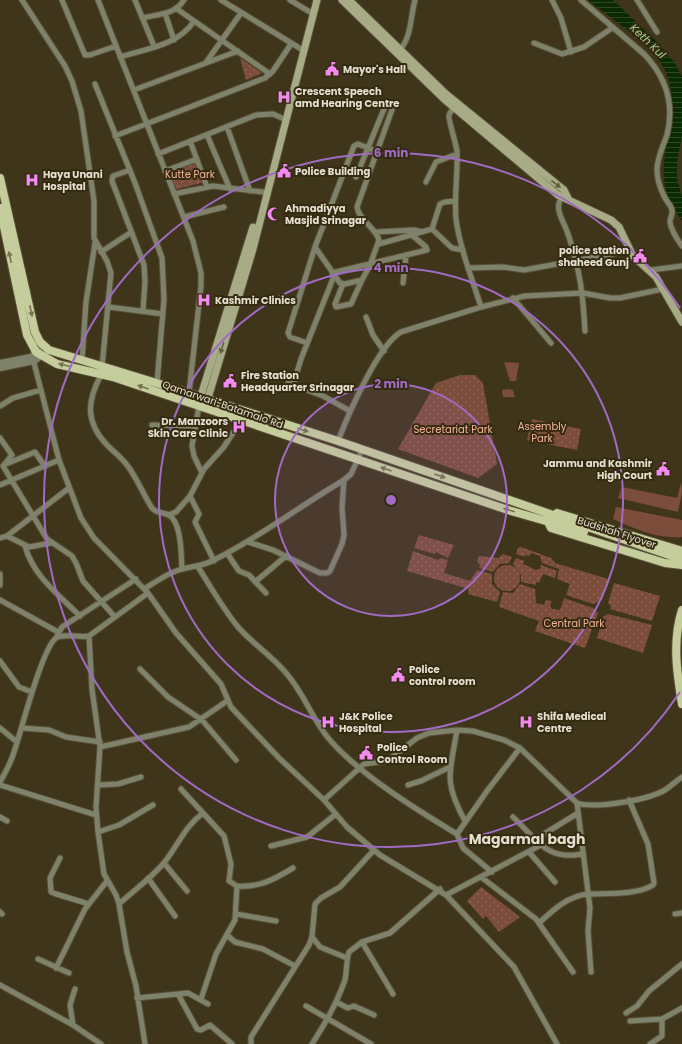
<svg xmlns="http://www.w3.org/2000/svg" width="682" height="1044" viewBox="0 0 682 1044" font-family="Poppins,sans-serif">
  <defs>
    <pattern id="park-dots" width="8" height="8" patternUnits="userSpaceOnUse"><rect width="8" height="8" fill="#7d4d3b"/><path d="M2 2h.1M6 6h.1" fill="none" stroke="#8f6656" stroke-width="1.8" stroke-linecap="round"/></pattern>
    <pattern id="water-rules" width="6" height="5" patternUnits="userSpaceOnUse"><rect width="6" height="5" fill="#0a2a01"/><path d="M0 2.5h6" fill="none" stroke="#2e4825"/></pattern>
  </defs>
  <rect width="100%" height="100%" fill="#3f351a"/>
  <path fill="#7d4d3b" d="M504,362L519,363L516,381H510Z
    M508,389L513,390L515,397H503L502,390Z
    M681,483L682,492L678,512L618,498L622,487L677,498Z
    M616,507L682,520V537C658,539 635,529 613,519Z"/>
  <path fill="url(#park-dots)" d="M240,58L262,73L246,80Z
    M197,159L205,182L173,190L165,171Z
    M460,375H475L483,383L497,464L478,478L398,449L436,383Z
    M532,419L581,429L577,450L527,440Z
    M419,535L454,545L448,558L436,552L435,554L414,548Z
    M521,547L551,558L555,563L608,579L602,600L593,604L566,595L570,584L557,579L559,569L542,563L540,556L531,553L529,556L525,555V557L516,554L518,548Z
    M413,551L438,560L441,558L448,560L444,573L470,581L477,570L492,574V584L500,592L497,602L468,594L469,589L407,571Z
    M503,554L512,557L509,563L500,564L493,572L479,568L480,565L477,561L479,556L498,558Z
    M516,558L524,561L523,564L536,570L540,569L541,565L557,571L555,578L543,574L539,583L536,582V585L521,582V575L513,564Z
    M494 578a13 13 0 1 1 26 0a13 13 0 1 1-26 0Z
    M614,583L660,596L652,621L610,609L611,606L608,603Z
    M520,584L535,589L536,603L544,605L546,600L552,601L550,606L552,609L560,610L564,598L593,608L598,613L585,648L535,631L539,621L499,607L503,592L513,593Z
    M608,614L652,625L643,653L597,638L603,617Z
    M481,887L520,917L499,932L486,916L483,919L467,901Z"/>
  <path fill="url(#water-rules)" d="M588,0H613L656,41L674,62L682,76V135L677,162V179L682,196V221C673,208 664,193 664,176C662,136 682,115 666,72C656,48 609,17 588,0Z"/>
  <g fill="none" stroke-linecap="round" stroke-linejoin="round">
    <g stroke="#5a5037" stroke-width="7">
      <path id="minor" d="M22,0L65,66L72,81L81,111L94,201V238L107,261L111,273L102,367
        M62,0L85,55H90L116,46
        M98,0L193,241L201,273V286L189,393
        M135,0L154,46
        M221,0L301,49
        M290,0L310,12
        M552,0L561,18L571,52
        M581,0L644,54C666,77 675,103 667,135C663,146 657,158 657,170C657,179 660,188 664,196C666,201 671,205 672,210C673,214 670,217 670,222C671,231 677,239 682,246
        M637,0L657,32
        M177,9L270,74
        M165,13L174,40
        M142,18C159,14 174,15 184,0
        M534,43L562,54L584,47L612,28
        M398,52C412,38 410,18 415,0
        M120,57C146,49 179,45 194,21
        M207,61L241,13
        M95,84L135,183L162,258L164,299L157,383
        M134,90L238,51
        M456,106C454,109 449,112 449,116C448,118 456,144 457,151C458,174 454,196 456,219C460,249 472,278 481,307
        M227,127L250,191
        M207,135L230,189
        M115,136L265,78L273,71L291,44
        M190,141L207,187
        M158,154L256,115L273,114L282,118
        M130,170L113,176L112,181L144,265L145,281L143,311
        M165,171L197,159
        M426,182L436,162L457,154
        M174,194L213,186L263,192
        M562,197C553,209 564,221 568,234C580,269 583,295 585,331
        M455,201L445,202L440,204L432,229L452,248L463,250
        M184,217L224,207
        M324,222L363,219
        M376,232L414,230L422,232
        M379,244L432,229
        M315,247L340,283L345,284L362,280L370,265L379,240C375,227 359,220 357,207L393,107L389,102L386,104L356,177
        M101,252L130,233
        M468,268L503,267L524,270L612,254L630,249
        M651,270L682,266
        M332,273L427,250L426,247L412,235
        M403,283L406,256
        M343,284L335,304L336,307L351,304L362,280
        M513,298L551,343
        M109,307L163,314
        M366,317L373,335L384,351
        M307,343L290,337L288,333L315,247L354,146L358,144L376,151
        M33,359L59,460L81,518L94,538L148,593L176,633L221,684L231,707L279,758L324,800L347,827L380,855L446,895L514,967L557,1044
        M82,361L86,302L95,243
        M101,375C87,401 85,422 107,445C114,452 122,458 127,465C137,478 143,494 152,508C157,514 163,512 169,515C182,523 181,556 182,569
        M288,383L323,396L350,411
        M293,385L301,359L334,276
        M0,406L13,398L41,390
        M199,406L192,446L194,456L202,473
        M152,425L195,426
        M0,438L12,455L3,466L47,539L72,556L76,563L83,581L114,616
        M338,441C348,415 378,345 401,332L481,307L525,296L583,293L610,298H620L663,289
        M6,464L35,452L44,465
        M0,485L59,460
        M168,515L176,512L190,496
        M7,536L69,488
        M0,538L7,536L29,547L51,543
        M248,542L273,550L320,573H327L330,571L342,544L344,535L342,507L344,480
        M25,546C33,576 59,595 80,616
        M227,553L239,571L249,575L266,593
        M214,561L195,522L199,514L190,496L204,469L223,448L241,421
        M198,567C211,587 223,609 238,627C253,644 272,656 286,673C304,693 312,719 329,739C359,774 417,810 457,834
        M0,574V585
        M255,582L286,556
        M144,589C154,583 165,575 176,571C189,566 202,567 214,560C260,537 300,506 344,480L351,474L362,450
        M0,600L58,632
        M89,636L92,689L100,747L96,807L98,832L104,874L116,895L119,904L127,952L136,986L145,1044
        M56,638L62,627L136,579
        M0,661L19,687L32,692
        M140,669L168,697L202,720L236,760
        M0,728L17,742
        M22,728L49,730L66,737L100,742
        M457,730C450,773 443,781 465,821
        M100,747L189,727L227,701
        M0,782C5,773 11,763 14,752C21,732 42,648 56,638C64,633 79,638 89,636L148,593
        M0,785L96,815
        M98,785L118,784L141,777
        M408,785L421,781L450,767
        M181,789L224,836L231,864L229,881L237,886L235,920L216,954L201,999
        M324,800L364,764L387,761L417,738L429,733L457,730L473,731L504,740L520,748L577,803L590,908L588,931L591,972
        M577,803C595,809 648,800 665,790C671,786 676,781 682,777
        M0,817L7,821
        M513,817C537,839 546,861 582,854
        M98,832L119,825L153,805
        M536,839L578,813
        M271,846L307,837L336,814
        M529,852L555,882
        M60,858L50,878L51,892L56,894L89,904
        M164,863L187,891
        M492,872L463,848L457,834L487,791L520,748
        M481,877L536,919L573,972
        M148,878L175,916
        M237,886C259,888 275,879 293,868
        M446,895L541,845
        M119,904C133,891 150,879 163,864C178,846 184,827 203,813
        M0,912L2,914
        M236,914L276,921
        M675,914L682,913
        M539,923C553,910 569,895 589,894C606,893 638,895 653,885L654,883L648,844L629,800
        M227,935L235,942L263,949L295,966
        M312,937L320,947L347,958
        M362,942L393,994
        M38,959L69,973
        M56,968L85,909L107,881
        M0,985L73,1025L101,1044
        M178,994L197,1029L201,1030L210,1025L232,1044
        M137,998L188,993L208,1004
        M336,1002L348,1008L354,1006L374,1015
        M306,1006L371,1044
        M626,1013L637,1006L649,991L682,964
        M630,1021L662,1019L682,1008
        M73,1025L70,1005L75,989
        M251,1044V1037L309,945L312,937L315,904L321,898L340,887L374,850
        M312,1044C325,1024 337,1003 345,980C347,970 346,961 349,952L362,942L390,933L440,889
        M650,1044L662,1036V1019"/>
    </g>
    <g stroke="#5a5037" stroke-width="8">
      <path id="tertiary" d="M0,363L31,357L43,345
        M0,368L34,361L49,350"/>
    </g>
    <g stroke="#5a5037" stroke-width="9">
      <path id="secondary" d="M342,0L444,99L558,195L611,220L619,227L633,256L656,277L682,322
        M349,0L446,94L564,190L568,198
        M199,402L253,227
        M205,408L253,249L317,0"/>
    </g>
    <g stroke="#5a5037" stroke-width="10">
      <path id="primary" d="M0,178L35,332L40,342L49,350L189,393L338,441L669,555L682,558
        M0,208L27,335L36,352L57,364L113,377L508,510L584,532
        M557,513L682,551
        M547,520L551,528L665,563L682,565
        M682,610C672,641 677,673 682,704"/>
    </g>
    <use href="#minor" stroke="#7e826a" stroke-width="5"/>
    <use href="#tertiary" stroke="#7e826a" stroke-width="6"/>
    <use href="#secondary" stroke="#a7ac87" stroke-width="7"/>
    <use href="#primary" stroke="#c6cd9c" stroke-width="8"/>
  </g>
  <defs><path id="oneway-solid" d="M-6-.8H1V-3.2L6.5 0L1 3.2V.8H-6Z"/></defs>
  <g fill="#625f40">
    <use href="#oneway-solid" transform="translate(556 184) rotate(38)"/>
    <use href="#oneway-solid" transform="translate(222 348) rotate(107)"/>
  </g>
  <g fill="#76744f">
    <use href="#oneway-solid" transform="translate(10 257) rotate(-102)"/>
    <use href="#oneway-solid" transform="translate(31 311) rotate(78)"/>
    <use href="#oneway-solid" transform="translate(64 365) rotate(-166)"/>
    <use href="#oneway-solid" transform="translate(143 387) rotate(-161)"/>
    <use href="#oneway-solid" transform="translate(303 430) rotate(18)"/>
    <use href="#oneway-solid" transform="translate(386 469) rotate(-161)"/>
    <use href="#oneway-solid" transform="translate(440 476) rotate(19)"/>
    <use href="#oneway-solid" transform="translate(509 510) rotate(-164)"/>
  </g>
  <circle cx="391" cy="500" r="116" fill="#a06bc5" fill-opacity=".12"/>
  <g fill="none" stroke="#a06bc5" stroke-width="2">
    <circle cx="391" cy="500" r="116"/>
    <circle cx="391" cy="500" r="232"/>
    <path d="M680 692A347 347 0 1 1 680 308"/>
  </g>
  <defs>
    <g id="civic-bare" transform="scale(1.08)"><path d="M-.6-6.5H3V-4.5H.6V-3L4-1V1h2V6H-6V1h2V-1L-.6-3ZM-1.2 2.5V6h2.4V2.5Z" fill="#f38af2" stroke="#342b10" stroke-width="2.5" paint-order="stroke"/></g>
    <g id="hospital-bare" transform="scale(1.08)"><path d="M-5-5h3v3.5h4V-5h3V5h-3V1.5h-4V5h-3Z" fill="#f38af2" stroke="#342b10" stroke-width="2.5" paint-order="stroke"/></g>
    <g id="mosque-bare" transform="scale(1.08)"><path d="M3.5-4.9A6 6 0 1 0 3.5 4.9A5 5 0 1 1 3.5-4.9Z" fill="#f38af2" stroke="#342b10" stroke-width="2.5" paint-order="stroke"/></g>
  </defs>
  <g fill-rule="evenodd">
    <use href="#civic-bare" x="332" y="69"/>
    <use href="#hospital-bare" x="284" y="97"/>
    <use href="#civic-bare" x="284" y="171"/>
    <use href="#hospital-bare" x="32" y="180"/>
    <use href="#mosque-bare" x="274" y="214"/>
    <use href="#civic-bare" x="640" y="256"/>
    <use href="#hospital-bare" x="204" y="300"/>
    <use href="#civic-bare" x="230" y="381"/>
    <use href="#hospital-bare" x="239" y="427"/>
    <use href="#civic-bare" x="663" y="469"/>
    <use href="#civic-bare" x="398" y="675"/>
    <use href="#hospital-bare" x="328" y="722"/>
    <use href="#hospital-bare" x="526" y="722"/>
    <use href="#civic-bare" x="366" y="753"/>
  </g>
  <g text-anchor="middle" stroke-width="4" stroke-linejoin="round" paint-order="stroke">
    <g font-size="10" font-weight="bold" fill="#e5dfd0" stroke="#342b10" text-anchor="start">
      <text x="343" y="73">Mayor's Hall</text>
      <text x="295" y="95">Crescent Speech<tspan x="295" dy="12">amd Hearing Centre</tspan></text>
      <text x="295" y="175">Police Building</text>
      <text x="43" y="178">Haya Unani<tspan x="43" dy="12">Hospital</tspan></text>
      <text x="285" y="212">Ahmadiyya<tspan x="285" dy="12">Masjid Srinagar</tspan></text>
      <text x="629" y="254" text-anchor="end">police station<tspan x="629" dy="12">shaheed Gunj</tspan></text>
      <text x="215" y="304">Kashmir Clinics</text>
      <text x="241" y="379">Fire Station<tspan x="241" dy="12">Headquarter Srinagar</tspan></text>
      <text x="228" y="425" text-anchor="end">Dr. Manzoors<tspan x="228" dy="12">Skin Care Clinic</tspan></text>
      <text x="652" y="467" text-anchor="end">Jammu and Kashmir<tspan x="652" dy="12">High Court</tspan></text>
      <text x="409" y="673">Police<tspan x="409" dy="12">control room</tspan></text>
      <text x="339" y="720">J&amp;K Police<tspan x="339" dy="12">Hospital</tspan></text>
      <text x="537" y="720">Shifa Medical<tspan x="537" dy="12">Centre</tspan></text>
      <text x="377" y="751">Police<tspan x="377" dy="12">Control Room</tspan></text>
    </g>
    <g font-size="10" fill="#f6b39b" stroke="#342b10">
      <text x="190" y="178">Kutte Park</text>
      <text x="542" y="430">Assembly<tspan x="542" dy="12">Park</tspan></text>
      <text x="453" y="433">Secretariat Park</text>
      <text x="574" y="627">Central Park</text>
    </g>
    <g font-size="10" fill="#e5dfd0" stroke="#342b10">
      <text transform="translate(223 404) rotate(19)" y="4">Qamarwari-Batamalo Rd</text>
      <text transform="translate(617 532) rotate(18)" y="4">Budshah Flyover</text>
    </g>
    <g font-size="11" font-style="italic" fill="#9dd18e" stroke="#342b10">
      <text transform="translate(648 41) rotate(44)" y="4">Keth Kul</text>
    </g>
    <g font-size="14" font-weight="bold" fill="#e5dfd0" stroke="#342b10">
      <text x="527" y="844">Magarmal bagh</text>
    </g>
  </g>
  <circle cx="391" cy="500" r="6" fill="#a06bc5" stroke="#342b10" stroke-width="2"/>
  <g font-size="12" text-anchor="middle" font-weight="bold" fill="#a06bc5" stroke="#342b10" stroke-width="4" stroke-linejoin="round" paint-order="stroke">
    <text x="391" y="157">6 min</text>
    <text x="391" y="272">4 min</text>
    <text x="391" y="388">2 min</text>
  </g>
</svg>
